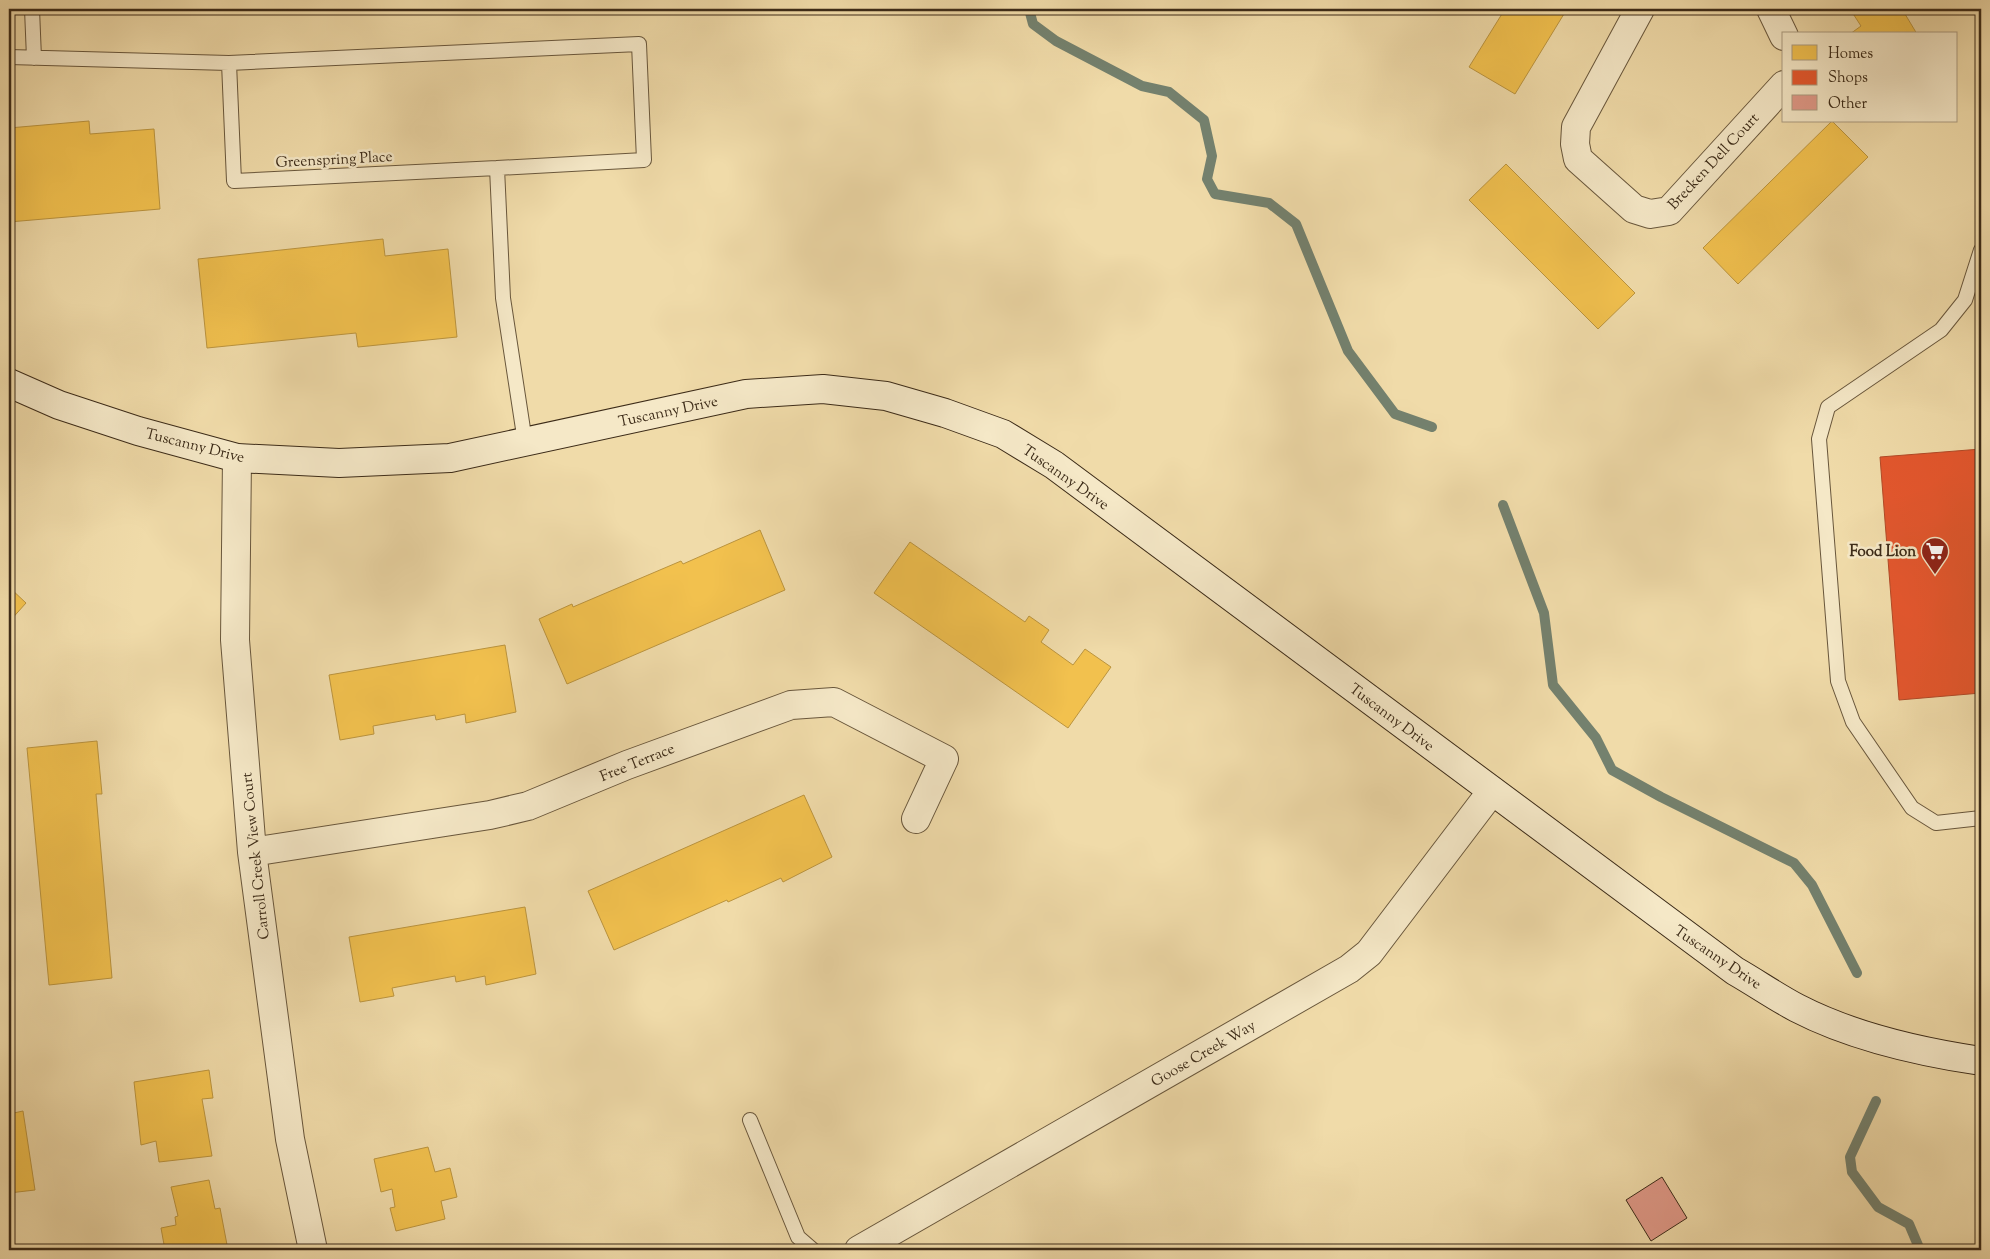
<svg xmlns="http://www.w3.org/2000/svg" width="1990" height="1259" viewBox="0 0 1990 1259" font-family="'Sorts Mill Goudy',serif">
  <rect width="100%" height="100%" fill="#f0dba9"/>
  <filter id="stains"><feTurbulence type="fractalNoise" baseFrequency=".004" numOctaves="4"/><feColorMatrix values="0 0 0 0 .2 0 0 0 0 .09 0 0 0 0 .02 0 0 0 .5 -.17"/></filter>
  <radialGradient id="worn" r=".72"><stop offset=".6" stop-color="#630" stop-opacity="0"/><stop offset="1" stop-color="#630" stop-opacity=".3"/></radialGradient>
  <path fill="#f2c14e" stroke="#bb943e" d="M1505,9H1567L1515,94L1469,67Z
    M1850,9H1902L1917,34H1850L1861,26Z
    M89,121L90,134L154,129L160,209L9,222V128Z
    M1832,121L1868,157L1738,284L1703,248Z
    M1506,164L1635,293L1598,329L1469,200Z
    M383,239L385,256L448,249L457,337L358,347L356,333L207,348L198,259Z
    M760,530L785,590L567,684L539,619L572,604L573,607L681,561L683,564Z
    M910,542L1025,622L1029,616L1049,630L1041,642L1073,665L1085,649L1111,667L1068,728L874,593Z
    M9,587L26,603L9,622Z
    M505,645L516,712L466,723L465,714L436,720L435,715L373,726L374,734L340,740L329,675Z
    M97,741L102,794H96L112,978L49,985L27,748Z
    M804,795L832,857L783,882L781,878L728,902L727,900L614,950L588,891Z
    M525,907L536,974L486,985L485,976L456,982L455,976L392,988L394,996L360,1002L349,937Z
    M209,1070L213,1098L202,1099L212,1156L159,1162L156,1141L141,1145L134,1082Z
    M23,1111L35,1190L9,1193V1114Z
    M428,1147L435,1172L450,1168L457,1197L441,1201L445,1219L396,1231L390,1208L395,1207L392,1189L381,1192L374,1159Z
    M209,1180L215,1209L220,1208L228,1250H165L161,1228L176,1225L175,1217L178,1216L171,1187Z"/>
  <path fill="#e4572e" stroke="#b24a27" d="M1981,449V693L1899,700L1880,457Z"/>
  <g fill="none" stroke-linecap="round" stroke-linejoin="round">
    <path stroke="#74816e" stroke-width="10" d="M1029,9L1033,24L1056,41L1142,86L1169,92L1204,120L1212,156L1207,179L1215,194L1269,203L1296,224L1348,351L1395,414L1432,427
      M1503,505L1544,613L1553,685L1596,738L1612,770L1661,797L1794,863L1812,885L1857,973
      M1876,1101L1850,1157L1852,1172L1878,1207L1909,1224L1920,1250"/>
  </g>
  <path fill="#e09988" stroke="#3c2b18" d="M1662,1177L1687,1218L1651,1241L1626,1200Z"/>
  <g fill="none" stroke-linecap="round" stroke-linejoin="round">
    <g stroke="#69573c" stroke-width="16">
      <path id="lane" d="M32,9L34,58
        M9,57L229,63L234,181L497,168L503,298L525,442
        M229,63L639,44L644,160L497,168
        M1981,250L1965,300L1941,330L1828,407L1819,439L1838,681L1853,722L1912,808L1936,823L1981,818
        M750,1120L798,1237L813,1250"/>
    </g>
    <g stroke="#69573c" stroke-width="30">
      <path id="street" d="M1640,9L1576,127L1575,144L1578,159L1634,209L1650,214L1669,211L1784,85
        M1771,9L1784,36
        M237,458L235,640L252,852L290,1139L313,1250
        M252,852L490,815L528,806L627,765L791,705L834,702L944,759L916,819
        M859,1250L1349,969L1369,953L1492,791"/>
    </g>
    <g stroke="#3c2b18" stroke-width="30">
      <path id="secondary" d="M9,383L59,405L138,431L237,458L339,463L450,458L746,394L823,389L886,396L945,413L1003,434L1054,465L1735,971C1756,983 1776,997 1797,1008C1853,1037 1920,1052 1981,1061"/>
    </g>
    <use href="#lane" stroke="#f5e8c7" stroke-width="14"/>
    <use href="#street" stroke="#f5e8c7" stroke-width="28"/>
    <use href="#secondary" stroke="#f5e8c7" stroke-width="28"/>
  </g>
  <defs>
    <g id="supermarket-pin" transform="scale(1.4375)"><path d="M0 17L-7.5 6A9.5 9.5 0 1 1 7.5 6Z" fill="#8f2418" stroke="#f5e8c7"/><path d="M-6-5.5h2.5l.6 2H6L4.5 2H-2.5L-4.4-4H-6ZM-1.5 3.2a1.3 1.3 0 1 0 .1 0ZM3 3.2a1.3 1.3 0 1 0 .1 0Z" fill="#fff"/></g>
  </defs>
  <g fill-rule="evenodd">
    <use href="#supermarket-pin" x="1935" y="551"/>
  </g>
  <g text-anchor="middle" stroke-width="5" stroke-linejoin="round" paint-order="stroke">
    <g font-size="15" fill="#3c2b18" stroke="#f5e8c7">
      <text transform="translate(334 159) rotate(-3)" y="5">Greenspring Place</text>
      <text transform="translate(1713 161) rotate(-47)" y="5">Brecken Dell Court</text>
      <text transform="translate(668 411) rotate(-12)" y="5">Tuscanny Drive</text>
      <text transform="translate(195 445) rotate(14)" y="5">Tuscanny Drive</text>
      <text transform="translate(1066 477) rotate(35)" y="5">Tuscanny Drive</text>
      <text transform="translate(1392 717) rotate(37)" y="5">Tuscanny Drive</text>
      <text transform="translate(637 762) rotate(-22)" y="5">Free Terrace</text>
      <text transform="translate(255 856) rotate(-96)" y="5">Carroll Creek View Court</text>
      <text transform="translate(1718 957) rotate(34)" y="5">Tuscanny Drive</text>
      <text transform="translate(1203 1053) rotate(-30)" y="5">Goose Creek Way</text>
    </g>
    <g font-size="15" font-weight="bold" fill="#3c2b18" stroke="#f5e8c7" text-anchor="end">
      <text x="1916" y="556">Food Lion</text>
    </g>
  </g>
  <rect width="1990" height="1259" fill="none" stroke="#f0dba9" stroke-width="30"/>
  <rect x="10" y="10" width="1970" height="1239" fill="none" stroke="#3c2b18" stroke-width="2.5"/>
  <rect x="15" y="15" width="1960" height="1229" fill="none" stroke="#3c2b18"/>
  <rect x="1782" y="32" width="175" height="90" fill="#f5e8c7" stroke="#ab9c81"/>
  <rect x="1792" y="45" width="25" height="15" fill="#f2c14e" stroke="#ab9c81"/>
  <text x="1828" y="58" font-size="15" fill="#3c2b18">Homes</text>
  <rect x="1792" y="70" width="25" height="15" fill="#e4572e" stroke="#ab9c81"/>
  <text x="1828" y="82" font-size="15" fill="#3c2b18">Shops</text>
  <rect x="1792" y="95" width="25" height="15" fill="#e09988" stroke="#ab9c81"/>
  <text x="1828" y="108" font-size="15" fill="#3c2b18">Other</text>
  <rect width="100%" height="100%" filter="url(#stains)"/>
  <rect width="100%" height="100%" fill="url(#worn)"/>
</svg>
